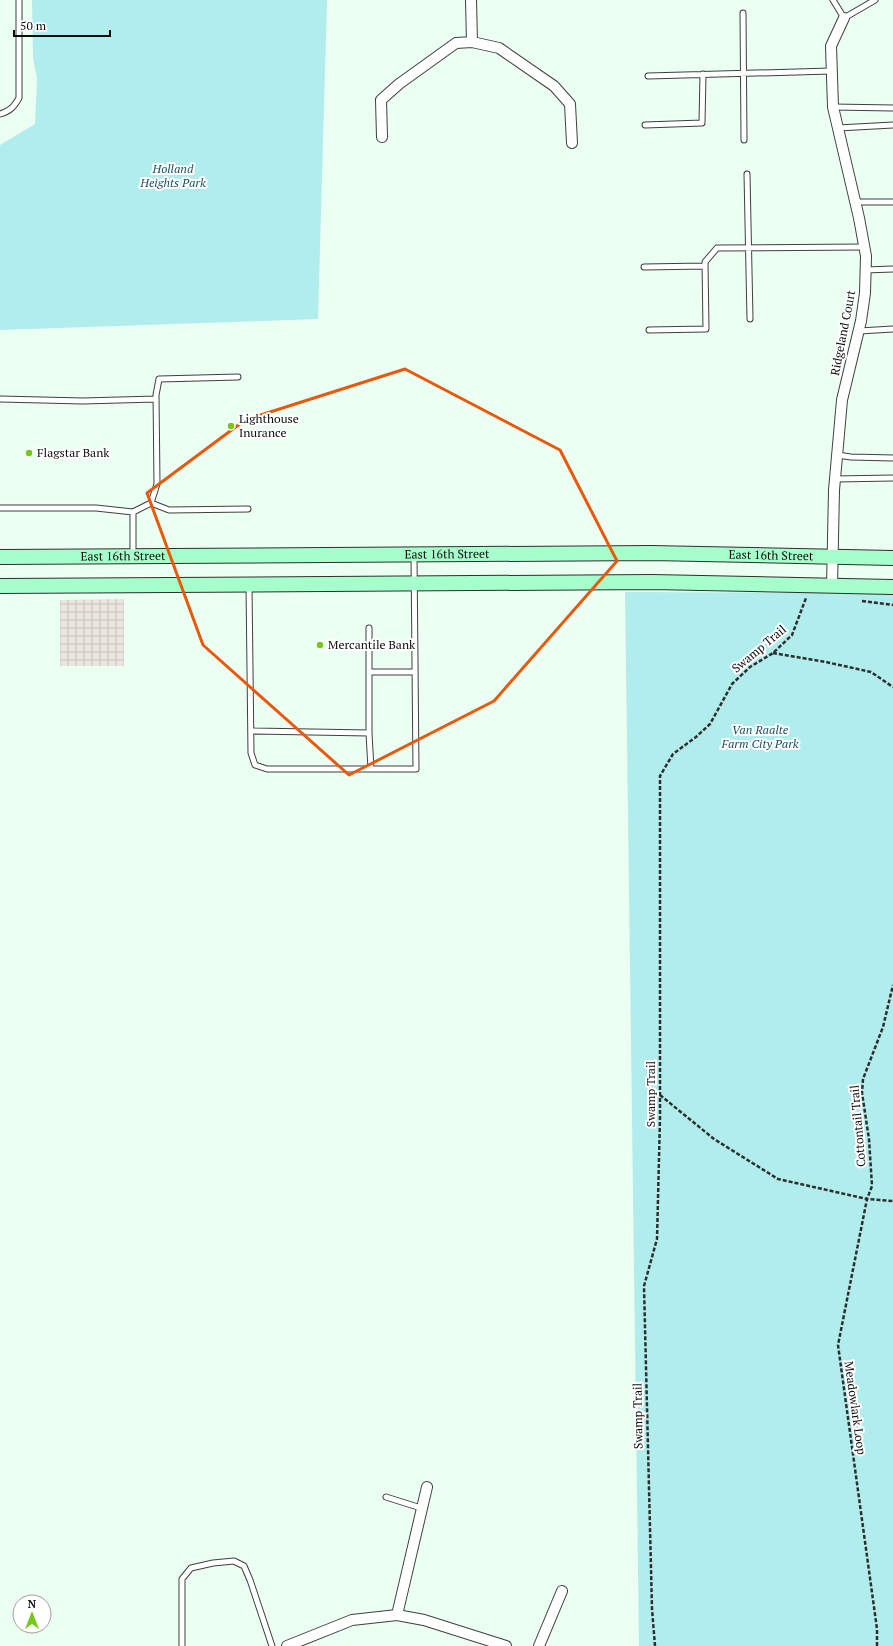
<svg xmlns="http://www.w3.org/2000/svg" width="893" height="1646" viewBox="0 0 893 1646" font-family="'PT Serif',serif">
  <defs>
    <pattern id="industrial-grid" width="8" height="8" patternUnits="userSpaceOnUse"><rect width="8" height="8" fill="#ece5df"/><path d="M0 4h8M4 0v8" fill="none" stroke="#c9c3be"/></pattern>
  </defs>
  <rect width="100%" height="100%" fill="#ebfff2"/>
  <path fill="url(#industrial-grid)" d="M124,599V666H60V600Z"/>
  <path fill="#b2eded" d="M32,0H327L318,319L0,330V145L35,124L37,79L33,57Z
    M625,592L893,593V1646H639Z"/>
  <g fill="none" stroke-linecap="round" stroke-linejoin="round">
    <g stroke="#3f3f3f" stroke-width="7">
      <path id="service" d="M833,0L844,18L875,0
        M743,13L744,140
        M648,76L831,71
        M833,107L893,108
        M0,114C10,111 14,107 19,98V0
        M645,125L702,123L703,74
        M838,128L893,125
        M747,174L750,319
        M856,202H893
        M644,267L705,266
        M865,270L893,269
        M649,330L706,329L705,262L717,248L864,247
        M859,331L893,329
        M0,399L83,401L156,399
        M837,455L851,457L893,458
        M835,479L893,478
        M151,503L169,510L248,509
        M0,508H96L133,512V556
        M133,512L151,503L157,484L156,395L159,379L238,377
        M249,586L251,753L255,765L267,769H416L414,556
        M369,672H415
        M251,731L369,733V628
        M369,733L371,769
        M386,1497L421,1508
        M182,1646V1579L191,1568L213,1563L234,1561L244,1566L250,1580L272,1646"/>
    </g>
    <g stroke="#3f3f3f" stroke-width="12">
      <path id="minor" d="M471,0L472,42
        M382,137L381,100L399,84L456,43L472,42L499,48L554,86L570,104L572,143
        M832,587L834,490L842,400L861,321L865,293L866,256L859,218L833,107L831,46L844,18
        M427,1487L397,1615L424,1620L506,1646
        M287,1646L352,1620L397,1615
        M539,1646L562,1591"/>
    </g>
    <g stroke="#2e2e2e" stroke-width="16">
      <g id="secondary">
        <path id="s1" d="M0,557L651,553L893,558"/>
        <path d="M0,586L652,582L893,587"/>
      </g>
    </g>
    <path stroke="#2e2e2e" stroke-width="2.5" stroke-dasharray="4 2" stroke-linecap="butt" d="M862,601L893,605
      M773,653L826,662L871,672L893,687
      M660,1095L714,1139L778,1179L867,1199L872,1186L869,1139L862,1093L863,1079L883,1027L893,985
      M655,1646L652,1609L644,1286L657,1239L660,1118V776L673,754L696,737L710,724L732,684L750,667L773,653L792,635L806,598
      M877,1646V1629L838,1345L867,1199L893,1201"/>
    <use href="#service" stroke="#fff" stroke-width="5"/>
    <use href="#minor" stroke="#fff" stroke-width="10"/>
    <use href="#secondary" stroke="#a6ffca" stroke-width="14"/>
  </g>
  <path fill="none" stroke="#e8590c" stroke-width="3" stroke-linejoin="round" d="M405,369L560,450L617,561L494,701L349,775L203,645L147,493L245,420Z"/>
  <g fill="#76c818" stroke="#fff" stroke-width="1.5">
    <circle cx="231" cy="426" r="4"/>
    <circle cx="29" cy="453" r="4"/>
    <circle cx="320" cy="645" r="4"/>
  </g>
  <g text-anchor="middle" stroke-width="4" stroke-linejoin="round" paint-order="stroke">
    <g font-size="12" font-style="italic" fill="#175069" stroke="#fff">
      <text x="173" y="173">Holland<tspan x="173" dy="14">Heights Park</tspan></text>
      <text x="760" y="734">Van Raalte<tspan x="760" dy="14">Farm City Park</tspan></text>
    </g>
    <g font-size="12" fill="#0c0c0c" stroke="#fff">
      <text transform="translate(843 333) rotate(-79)" y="4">Ridgeland Court</text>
      <text dy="4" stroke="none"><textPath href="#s1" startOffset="447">East 16th Street</textPath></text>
      <text dy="4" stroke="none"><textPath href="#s1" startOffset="771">East 16th Street</textPath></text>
      <text dy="4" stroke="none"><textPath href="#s1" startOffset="123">East 16th Street</textPath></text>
      <text transform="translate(759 649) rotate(-40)" y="4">Swamp Trail</text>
      <text transform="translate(651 1094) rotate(-90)" y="4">Swamp Trail</text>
      <text transform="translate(858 1126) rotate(-95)" y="4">Cottontail Trail</text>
      <text transform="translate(855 1408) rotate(82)" y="4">Meadowlark Loop</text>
      <text transform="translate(638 1416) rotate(-91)" y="4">Swamp Trail</text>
    </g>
    <g font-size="12" fill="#0c0c0c" stroke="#fff" text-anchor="start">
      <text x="239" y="423">Lighthouse<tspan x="239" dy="14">Inurance</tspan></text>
      <text x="37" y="457">Flagstar Bank</text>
      <text x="328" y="649">Mercantile Bank</text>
    </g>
  </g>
  <g transform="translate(32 1614)"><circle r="19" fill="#ffffff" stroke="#9e9e9e"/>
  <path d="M0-3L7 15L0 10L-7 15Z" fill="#76c818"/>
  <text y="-6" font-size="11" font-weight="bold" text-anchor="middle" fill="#0c0c0c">N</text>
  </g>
  <path d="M14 30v6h96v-6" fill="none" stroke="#0c0c0c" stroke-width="2"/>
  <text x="20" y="30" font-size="12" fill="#0c0c0c" stroke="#ffffff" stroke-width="3" paint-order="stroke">50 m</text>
</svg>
